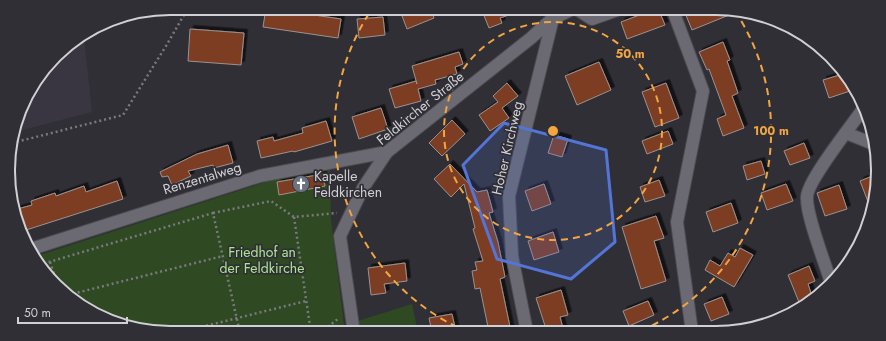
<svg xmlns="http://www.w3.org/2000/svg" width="886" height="341" viewBox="0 0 886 341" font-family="Jost,sans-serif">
  <defs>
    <filter id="shadow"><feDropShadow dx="3.5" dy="-3.5" stdDeviation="0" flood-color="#0009"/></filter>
  </defs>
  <rect width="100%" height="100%" fill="#302f35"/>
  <path fill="#393642" d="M84,37L92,112L15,132L30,89L64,48Z"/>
  <path fill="#2f4a22" d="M330,169L331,220L345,333H171L128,327L72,300L34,257L269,181Z
    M412,304L418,332L360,333L358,321Z"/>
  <path fill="#7c3d23" stroke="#9b928f" filter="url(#shadow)" d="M266,8L341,19L338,38L263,27Z
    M399,8H431L434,18L407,29Z
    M481,8H524V10L500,18L502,23L489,28Z
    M658,8L665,25L627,39L621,22Z
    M683,8H716L739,11L692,30Z
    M383,17L385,35L359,38L357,19Z
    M190,29L244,33L241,65L188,61Z
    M723,42L730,60L727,61L738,93L732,96L744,128L723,136L717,119L726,115L709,69L707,70L699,52Z
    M459,52L463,64L455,67L457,74L435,80L436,84L418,89L421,101L395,108L389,89L416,81L417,84L412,66Z
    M599,62L611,90L577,105L565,76Z
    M843,74L856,89L829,98L823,80Z
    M507,83L518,96L502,108L509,118L490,131L479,115L498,102L493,96Z
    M666,83L679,118L655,127L642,92Z
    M381,108L388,129L359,139L352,117Z
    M452,120L465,134L442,156L429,143Z
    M326,121L332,141L294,152L293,151L261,158L257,141L273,137L274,141L303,133L302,128Z
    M668,131L673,144L647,154L642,141Z
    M554,135L568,139L562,157L548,153Z
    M804,143L810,158L790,165L784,151Z
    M228,145L233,163L214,168L213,165L188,171L191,176L172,185L168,176L162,177L160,172L197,154Z
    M761,161L765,174L747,180L743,166Z
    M450,164L477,192L487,190L493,212L489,213L498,242L505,277L500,279L511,332H489L480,288L475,289L472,271L477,270L475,262L483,261L473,229L475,228L464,184L451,197L434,179Z
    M323,174L325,186L279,195L277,182Z
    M875,175L872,212L860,181Z
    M659,180L665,196L645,202L640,187Z
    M117,181L123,199L23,231L14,210L32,205L31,201L55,193L56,196L84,186L86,192Z
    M544,184L551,204L532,211L525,191Z
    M786,184L793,201L767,210L761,193Z
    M839,185L847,209L825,216L817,193Z
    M731,203L738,223L713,232L706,212Z
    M656,216L664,238L654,241L666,281L641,289L622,227Z
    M553,232L559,252L534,260L528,241Z
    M740,248L753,255L734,287L705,270L710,260L720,266L728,253L735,257Z
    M405,263L407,281L384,284L386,293L371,295L368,268Z
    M809,266L815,281L808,284L813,299L801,307L788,275Z
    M561,290L568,315L560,317L564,332H547L536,298Z
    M722,297L729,314L711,321L704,304Z
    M648,301L654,315L629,326L623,311Z
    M452,314L456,332H432L429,318Z"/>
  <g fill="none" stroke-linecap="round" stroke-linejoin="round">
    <g stroke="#4c4b50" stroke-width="14">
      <path id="street" d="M672,8L703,91L677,222L692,332
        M554,18L575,8L592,19L623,8
        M846,133L871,143L874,142
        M31,249L260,176L387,152
        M831,283C825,262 806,216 807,197C807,181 852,125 863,109
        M527,332L512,256L509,196L553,18"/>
    </g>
    <g stroke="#4c4b50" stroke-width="14">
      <path id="secondary" d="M354,333L340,236L363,188L387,152L531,38L564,8"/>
    </g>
    <path stroke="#7a797f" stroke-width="2.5" stroke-dasharray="2 3" stroke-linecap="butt" d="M12,143L123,115L166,46L188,8
      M213,213L271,201L294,217L337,213
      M294,217L311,333
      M50,262L57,283
      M39,265L213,213L240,333
      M68,295L223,256
      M177,333L306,301
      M320,333L339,318"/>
    <use href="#street" stroke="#6b6971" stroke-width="12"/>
    <use href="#secondary" stroke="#6b6971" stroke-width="12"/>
  </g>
  <path fill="#5375d7" fill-opacity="0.2" stroke="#5375d7" stroke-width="3" stroke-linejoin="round" d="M504,123L606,150L615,242L571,279L497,259L463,165Z"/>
  <g fill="none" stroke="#f2a541" stroke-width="2" stroke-dasharray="7 5">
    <circle cx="553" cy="131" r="109"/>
    <path d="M468 332A218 218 0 0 1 372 9M735 11A218 218 0 0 1 638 332"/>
  </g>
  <defs>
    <g id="church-disc" transform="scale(0.9)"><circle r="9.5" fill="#6b7280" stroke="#302f35"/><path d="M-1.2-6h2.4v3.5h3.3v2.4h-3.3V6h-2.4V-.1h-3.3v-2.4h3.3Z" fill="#fff"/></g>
  </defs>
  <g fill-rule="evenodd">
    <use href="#church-disc" x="301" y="184"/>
  </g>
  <g text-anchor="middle" stroke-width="3.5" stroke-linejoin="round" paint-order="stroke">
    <g font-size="14" fill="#d1d0d5" stroke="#302f35">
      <text transform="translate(420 108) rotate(-39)" y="5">Feldkircher Straße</text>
      <text transform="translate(507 148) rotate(-77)" y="5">Hoher Kirchweg</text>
      <text transform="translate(202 178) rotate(-17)" y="5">Renzentalweg</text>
    </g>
    <g font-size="14" fill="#d1d0d5" stroke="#302f35" text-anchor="start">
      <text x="314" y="181">Kapelle<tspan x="314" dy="16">Feldkirchen</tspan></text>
    </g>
    <g font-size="14" fill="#ace692" stroke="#302f35">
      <text x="262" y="257">Friedhof an<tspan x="262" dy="16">der Feldkirche</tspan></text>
    </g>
  </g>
  <path d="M0 0H886V341H0ZM170 15H716A155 155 0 0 1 871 170V171A155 155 0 0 1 716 326H170A155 155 0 0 1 15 171V170A155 155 0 0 1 170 15Z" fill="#302f35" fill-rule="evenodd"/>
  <path fill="none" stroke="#d1d0d5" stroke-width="2" d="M170 15H716A155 155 0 0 1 871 170V171A155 155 0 0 1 716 326H170A155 155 0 0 1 15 171V170A155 155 0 0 1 170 15Z"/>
  <circle cx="553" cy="131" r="6" fill="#f2a541" stroke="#302f35" stroke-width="2"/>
  <g font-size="12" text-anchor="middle" font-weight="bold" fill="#f2a541" stroke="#302f35" stroke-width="3.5" stroke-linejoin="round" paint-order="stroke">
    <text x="630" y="58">50 m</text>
    <text x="771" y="135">100 m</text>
  </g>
  <path d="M18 317v6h109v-6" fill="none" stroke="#d1d0d5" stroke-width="2"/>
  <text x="24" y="317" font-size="12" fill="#d1d0d5" stroke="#302f35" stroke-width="3" paint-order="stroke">50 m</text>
</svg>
